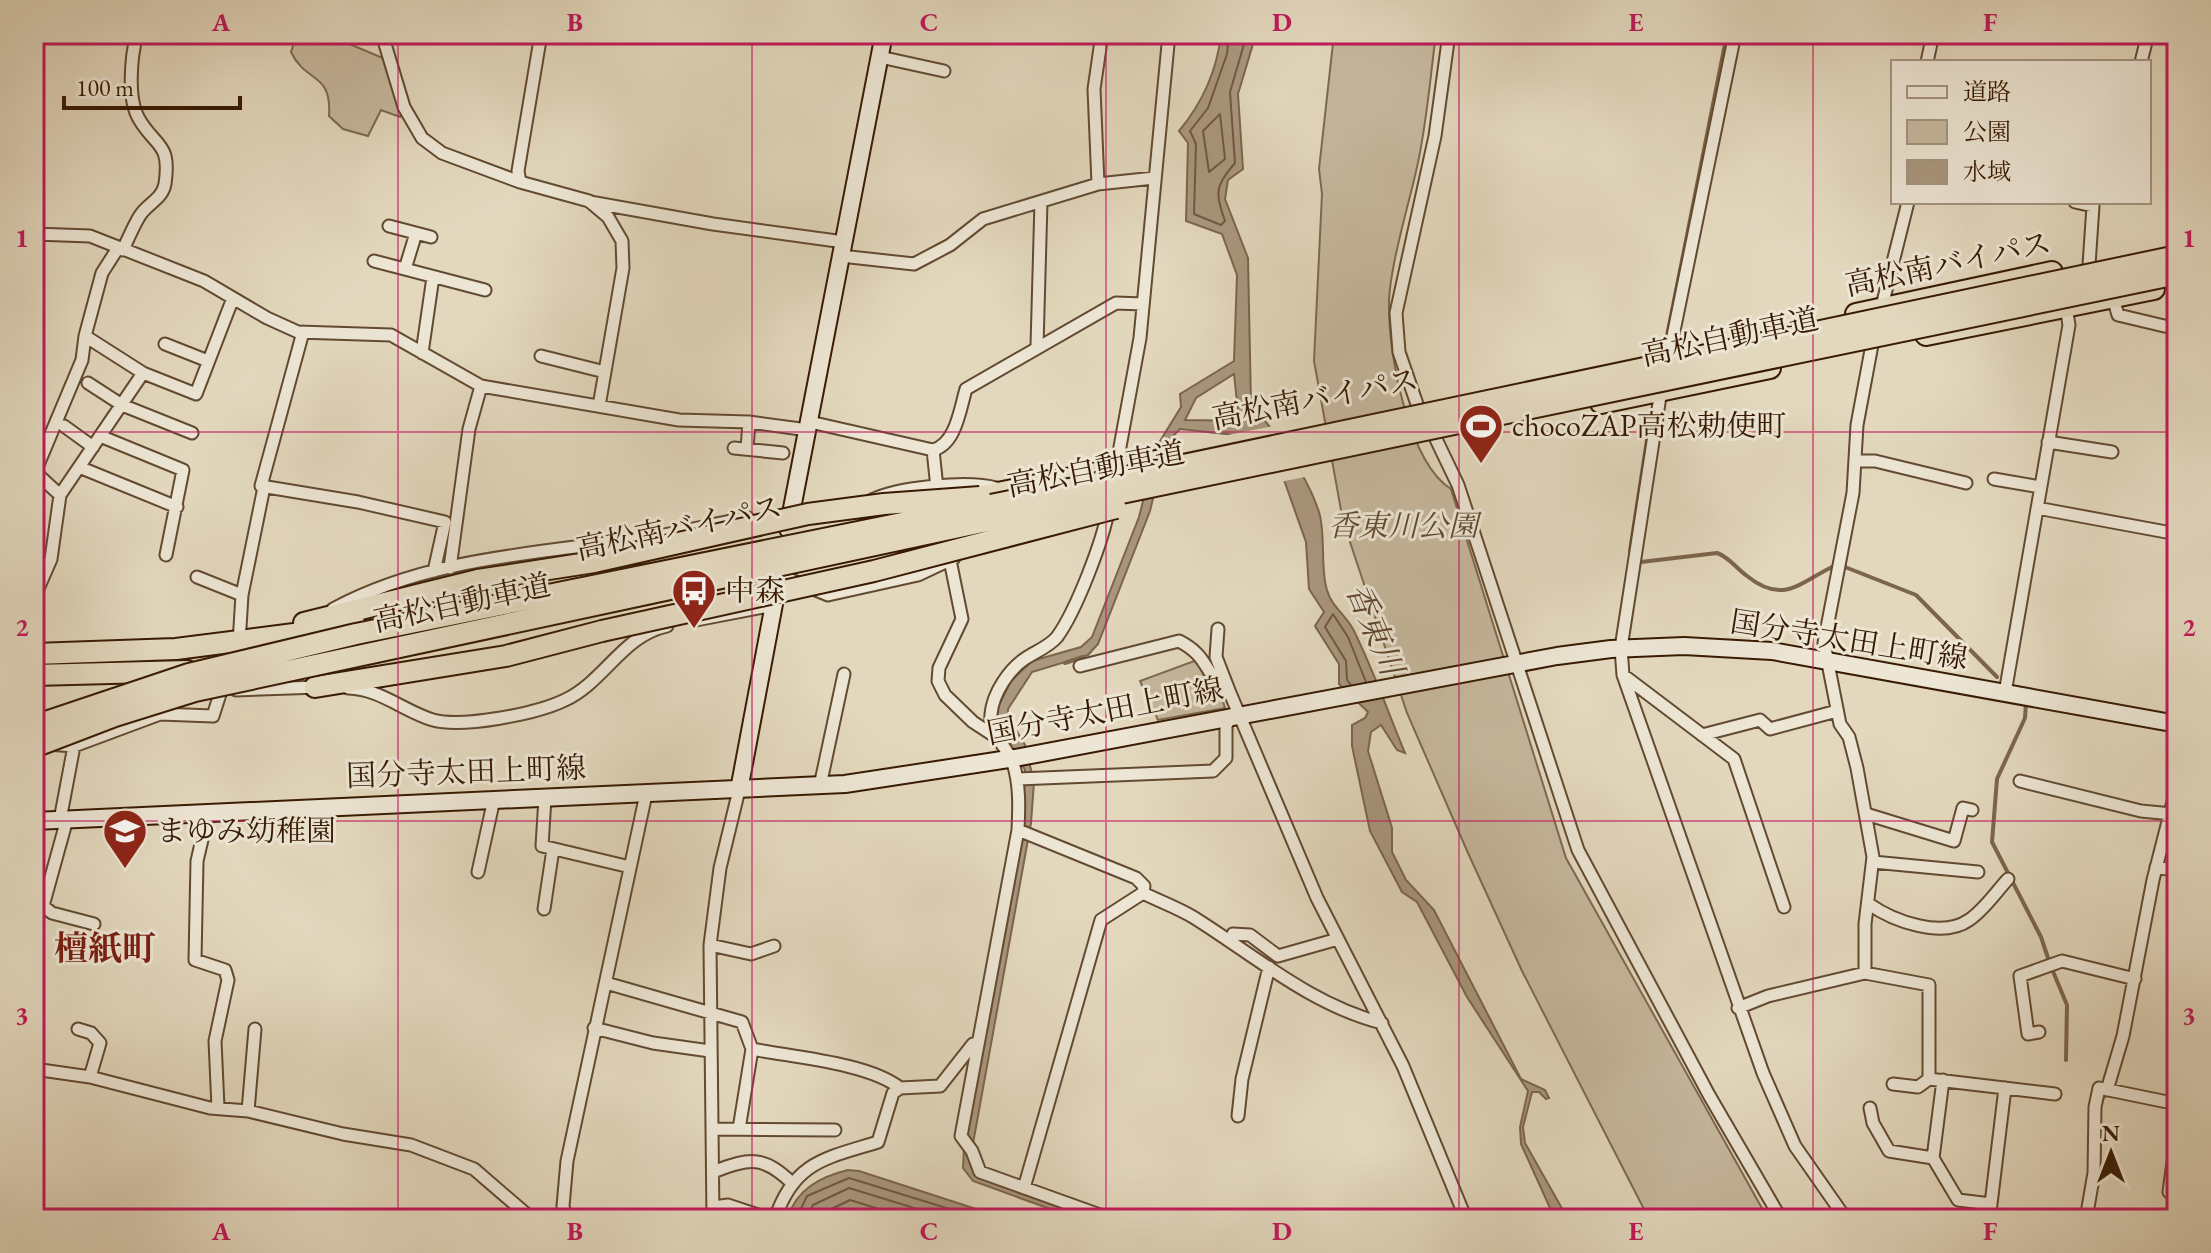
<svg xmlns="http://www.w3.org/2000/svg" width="2211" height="1253" viewBox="0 0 2211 1253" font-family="'EB Garamond','Noto Serif JP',serif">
  <rect width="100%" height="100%" fill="#e3d8be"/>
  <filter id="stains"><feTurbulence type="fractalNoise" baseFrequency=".0025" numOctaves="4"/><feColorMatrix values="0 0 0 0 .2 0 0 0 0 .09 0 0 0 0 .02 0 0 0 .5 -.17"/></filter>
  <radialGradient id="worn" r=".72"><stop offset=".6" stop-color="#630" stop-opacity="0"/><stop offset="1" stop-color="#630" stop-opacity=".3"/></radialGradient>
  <path fill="#c6b89e" stroke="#7e6950" stroke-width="2" d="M297,34H326L385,59L402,111L400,117L381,110L368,136L343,129L329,116C332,71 306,84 291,52Z
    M1334,34H1436C1430,78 1427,123 1417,167C1409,204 1389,269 1389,304C1388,352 1408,462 1451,489L1566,858L1768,1219H1649L1522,971L1468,853L1407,713L1343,521L1314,361L1322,194L1319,169Z
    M1197,660C1205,676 1221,691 1225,708L1158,720L1140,681Z"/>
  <path fill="#a9977e" stroke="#7b654c" stroke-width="2" fill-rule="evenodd" d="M1221,34H1256L1238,94L1243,169L1228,180L1225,199L1248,258L1251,404C1276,433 1307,475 1319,512C1326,534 1320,569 1327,590C1331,606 1345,614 1353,629C1373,669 1388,712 1405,753L1397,750L1381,725L1371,732L1368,751L1392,828V852L1406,880L1434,910L1521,1079L1545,1090L1549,1098L1546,1099L1539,1092H1532L1523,1127L1525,1143L1568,1219H1555L1521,1144L1520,1127L1528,1091L1467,997L1417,902L1402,892L1370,831L1352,746V725L1365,718L1368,712L1339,684V664L1315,626L1324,612L1309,589L1306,542L1284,480L1262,438L1180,429L1166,443L1150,511L1098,644L1088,655L1032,672L1008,709V717L1025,745L1034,782L1031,823L970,1160L979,1176L1101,1219H1078L973,1181L963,1168L965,1130L1022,834L1025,770L997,721L998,707L1011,681L1032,661L1081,647L1092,637L1139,517L1157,446L1181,407L1180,394L1234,361L1237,275L1222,234L1186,221L1188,143L1179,131C1203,102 1217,71 1221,34ZM1234,374L1238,411L1251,421L1185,420L1196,398Z
    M848,1170L859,1171L1007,1219H787C796,1190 819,1177 848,1170Z"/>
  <path fill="#e3d8be" d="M1273,426L1305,477L1280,482L1259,442L1218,437Z"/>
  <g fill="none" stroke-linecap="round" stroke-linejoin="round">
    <path stroke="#705840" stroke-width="2" d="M1229,34L1227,54L1208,108L1190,131L1196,144L1194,214L1221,225L1225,221C1215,192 1215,186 1235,163L1230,92L1247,34
      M1220,114L1225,159L1209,172L1203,131Z
      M1351,685L1347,680L1346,661L1325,627L1333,614L1348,637L1366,682
      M796,1219L807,1196L849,1178L982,1219
      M806,1219L813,1205L849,1188L950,1219
      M819,1219L821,1214L850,1200L911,1219"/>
    <path stroke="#7b654c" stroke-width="4" d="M1667,336L1727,34
      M1630,551L1651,414
      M1641,562L1717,553C1729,557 1736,568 1747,576C1783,605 1799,583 1834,566
      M1845,567L1916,595L1997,677
      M1065,663L1083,657
      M2026,703L2025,718L1997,779L1992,842L2041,937L2048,958
      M2052,969L2067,1005L2066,1060
      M2100,1105L2104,1095"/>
    <g stroke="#624a30" stroke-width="15">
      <path id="street" d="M382,34L404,107L422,138L442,153L520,182
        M541,34L518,171L520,182L589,201L608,217L622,241L623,268L599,406
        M880,57L944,71
        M1927,62L1933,34
        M2141,62L2148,34
        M1098,184L1094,89L1102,34
        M590,202L713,224L844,242
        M2075,202L2093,206L2089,265
        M389,226L431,237
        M34,234L90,236L204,281L267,318L298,332L391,335L481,386L679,420L749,422L808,430
        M123,250C128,239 133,227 139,217C146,204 162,200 165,184C171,142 156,148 139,119C127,99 131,56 137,34
        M841,256L914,264L950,245L983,219L1098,184L1154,178
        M374,261L485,290
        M405,269L416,233
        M2113,298L2118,315L2177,329
        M1881,310L1908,202
        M303,332L261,486L358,502L445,522L434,571
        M165,344L208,361
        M1037,346L1041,202
        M422,353L433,277
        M541,356L605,372
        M1667,365L1735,34
        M143,373L196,394L233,298
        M88,383L122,405L192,433
        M1661,390L1621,648L1623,675L1763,1073L1795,1146L1846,1219
        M1419,410L1399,352L1396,313L1435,136L1449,34
        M810,422L933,450L937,488
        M64,426L93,447
        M1434,435L1458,485L1578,850L1709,1095L1781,1219
        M100,436L183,470L166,555
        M2048,442L2112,452
        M734,448L783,453
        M747,449L749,422
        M933,450C956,444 960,409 966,389L1116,303L1143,304
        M1857,461H1875L1966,483
        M79,467L177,507
        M1115,474L1140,338L1169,34
        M1994,479L2040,487
        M60,495L35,472L82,360L85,336
        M872,500C897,487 969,480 996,488
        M1109,506C1104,539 1076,611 1057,637C1050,646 1035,652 1026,658C1009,669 993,693 991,714C989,735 1007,746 1013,763C1020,785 1019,808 1018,830L961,1136L972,1151L980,1172L1111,1219
        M2037,508L2177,534
        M950,560L962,619L939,668L938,681L945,695L973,722L996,737
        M450,568L469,429L481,386
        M779,575L828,595L918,575L954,558
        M197,577L242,595
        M34,598L51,559L60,495L143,373L85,336L102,273L118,248
        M333,609C433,555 549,553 658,536C688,531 718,523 748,518
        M696,620L774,605
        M1218,629L1216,657L1230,693L1317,898L1403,1066L1466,1219
        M239,643L242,595L264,487
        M1080,666L1179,641C1210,657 1202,672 1229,693
        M1623,675L1734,759L1784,907
        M348,688C381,689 403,711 433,720C463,728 536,714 565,700C604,682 623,635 667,626
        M236,690L319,687
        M2005,693L2069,325L2066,307
        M1702,735L1760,720L1770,729L1837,711
        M47,744L74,746L160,714L213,716L221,691
        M1018,779L1213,771L1226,758V726L1231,715
        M2020,781L2141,811L2172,814
        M820,786L844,674
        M545,798L542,846L630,867
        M208,814L197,861L195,960L225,970L228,980L215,1041L218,1107
        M1866,814L1954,841L1963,808L1972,810
        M60,820L74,746
        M1018,830L1136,878L1144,886L1143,893C1159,901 1178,908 1193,917C1254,955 1311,1005 1382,1023
        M1873,862L1978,872
        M2156,867L2177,871
        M478,872L494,799
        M1869,904C1893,921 1942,939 1969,920C1984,910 1996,892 2008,879
        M43,906L52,913L94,924
        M544,909L553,849
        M34,924L43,906L67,819
        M1230,941L1233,934L1250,935L1278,956L1338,939
        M710,945L751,954L774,946
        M1865,973V924L1873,857L1857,768L1849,737L1840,724L1824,643L1853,493L1857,425L1874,334
        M606,983L742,1022L752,1049C792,1057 869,1063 900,1088
        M1738,1008L1768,996L1865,973L1929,985V1079L2055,1094
        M594,1028L653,1043L710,1051
        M78,1029L91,1033L100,1043L90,1077
        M2039,1032L2028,1034L2020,976L2062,961L2135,979
        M34,1069L90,1077L210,1108L248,1111L343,1134L411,1145L474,1169L532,1219
        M1943,1080L1933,1158L1958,1200L1991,1204L2005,1088
        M1893,1084L1918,1087L1929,1079
        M34,1085L38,1070
        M2107,1090L2123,1036L2153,880L2177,786
        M1870,1108L1873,1123L1889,1151L1933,1158
        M248,1111L255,1029
        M1238,1116L1242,1079L1269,967
        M713,1129L835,1130
        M739,1129L752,1049
        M713,1172C751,1157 764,1156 793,1184
        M1024,1188L1101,920L1143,893
        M2169,1192L2177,1132
        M714,1207L728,1205L770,1219
        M566,1219L563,1206L567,1161L646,794
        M713,1219L710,945L720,868L739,790
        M775,1219C794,1161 827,1158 878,1142L893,1093L900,1088L940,1086L973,1044
        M1989,1219L1991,1204
        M2086,1219L2094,1173L2095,1107L2099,1088L2177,1104"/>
    </g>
    <g stroke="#371a01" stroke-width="20">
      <path id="secondary" d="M788,529L884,34
        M739,790L783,556
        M34,821L845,784L1015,758L1557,656L1611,649L1684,646L1772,651L2177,724"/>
    </g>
    <g stroke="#371a01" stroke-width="24">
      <path id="highway" d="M1856,314L2052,272
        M1926,335L2154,289
        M1601,403L1770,368
        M963,500L1171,458
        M795,535L924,508
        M304,623L478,580L594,562
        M34,654L176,649L356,626
        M34,675L187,671
        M315,687L506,656L602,631"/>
    </g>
    <use href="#street" stroke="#ede6d5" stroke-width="11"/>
    <use href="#secondary" stroke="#ede6d5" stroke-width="16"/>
    <use href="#highway" stroke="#e3d8be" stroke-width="20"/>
    <g stroke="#371a01" stroke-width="24" stroke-linecap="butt">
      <path id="highway-bridge" d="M594,562L808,514L884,504L980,497
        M602,631L874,571L1116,508
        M34,726L189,674L356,634L1055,492L2177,256
        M34,747L115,716L195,691L1001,518L2177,274"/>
    </g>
    <use href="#highway-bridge" stroke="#e3d8be" stroke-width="20"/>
  </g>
  <path fill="none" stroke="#c2185b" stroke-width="2" stroke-opacity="0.55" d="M398,34V1219M752,34V1219M1106,34V1219M1459,34V1219M1813,34V1219M34,432H2177M34,821H2177"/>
  <defs>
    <g id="stadium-pin" transform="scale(2.3)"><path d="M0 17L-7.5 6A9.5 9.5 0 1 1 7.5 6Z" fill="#8f2418" stroke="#ede6d5"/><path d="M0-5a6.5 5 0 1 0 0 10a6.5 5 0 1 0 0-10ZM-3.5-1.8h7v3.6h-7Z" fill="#fff"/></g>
    <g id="bus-pin" transform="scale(2.3)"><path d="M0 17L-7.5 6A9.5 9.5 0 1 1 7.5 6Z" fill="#8f2418" stroke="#ede6d5"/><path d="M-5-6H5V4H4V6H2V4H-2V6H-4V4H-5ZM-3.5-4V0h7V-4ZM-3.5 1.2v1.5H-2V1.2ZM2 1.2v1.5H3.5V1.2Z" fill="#fff"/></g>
    <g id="school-pin" transform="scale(2.3)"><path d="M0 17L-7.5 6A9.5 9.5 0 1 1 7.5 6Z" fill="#8f2418" stroke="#ede6d5"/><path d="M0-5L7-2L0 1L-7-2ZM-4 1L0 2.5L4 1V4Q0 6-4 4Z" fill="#fff"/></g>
  </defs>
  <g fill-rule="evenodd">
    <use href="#stadium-pin" x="1481" y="426"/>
    <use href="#bus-pin" x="694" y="591"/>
    <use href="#school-pin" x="125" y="831"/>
  </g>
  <g text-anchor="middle" stroke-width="6" stroke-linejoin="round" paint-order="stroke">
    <g font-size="30" fill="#371a01" stroke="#ede6d5">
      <text transform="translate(1948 264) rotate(-12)" y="10">高松南バイパス</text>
      <text transform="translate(1730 337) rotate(-12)" y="10">高松自動車道</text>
      <text transform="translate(1315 399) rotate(-11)" y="10">高松南バイパス</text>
      <text transform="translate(1096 469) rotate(-11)" y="10">高松自動車道</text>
      <text transform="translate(679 528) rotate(-12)" y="10">高松南バイパス</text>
      <text transform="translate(462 603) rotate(-12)" y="10">高松自動車道</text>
      <text transform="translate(1849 640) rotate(9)" y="10">国分寺太田上町線</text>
      <text transform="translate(1105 711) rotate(-11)" y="10">国分寺太田上町線</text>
      <text transform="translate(466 772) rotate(-2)" y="10">国分寺太田上町線</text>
    </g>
    <g font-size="30" fill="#371a01" stroke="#ede6d5" text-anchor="start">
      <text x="1512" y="436">chocoZAP高松勅使町</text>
      <text x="725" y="601">中森</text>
      <text x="156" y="841">まゆみ幼稚園</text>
    </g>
    <g font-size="30" font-style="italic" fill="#624930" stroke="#ede6d5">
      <text x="1403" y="536">香東川公園</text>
    </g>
    <g font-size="32" font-style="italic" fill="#5f462d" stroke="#ede6d5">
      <text transform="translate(1375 629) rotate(67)" y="11">香東川</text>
    </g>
    <g font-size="34" font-weight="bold" fill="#7a1f14" stroke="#ede6d5">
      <text x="105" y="960">檀紙町</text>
    </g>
  </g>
  <rect width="2211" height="1253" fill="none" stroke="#e3d8be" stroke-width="88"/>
  <rect x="1891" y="60" width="260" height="144" fill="#ede6d5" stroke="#a49480" stroke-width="2"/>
  <rect x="1907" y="86" width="40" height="12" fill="#ede6d5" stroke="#a49480" stroke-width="2"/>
  <text x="1963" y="100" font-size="24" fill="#371a01">道路</text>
  <rect x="1907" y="120" width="40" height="24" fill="#c6b89e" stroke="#a49480" stroke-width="2"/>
  <text x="1963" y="140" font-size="24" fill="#371a01">公園</text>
  <rect x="1907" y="160" width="40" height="24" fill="#a9977e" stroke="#a49480" stroke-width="2"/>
  <text x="1963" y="180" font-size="24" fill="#371a01">水域</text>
  <g transform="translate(2111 1153)" stroke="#ede6d5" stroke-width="6" paint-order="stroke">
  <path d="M0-6L14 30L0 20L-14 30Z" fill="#371a01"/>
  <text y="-12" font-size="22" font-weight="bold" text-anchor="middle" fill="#371a01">N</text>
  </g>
  <path d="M64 96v12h176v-12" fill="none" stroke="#371a01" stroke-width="4"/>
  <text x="76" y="96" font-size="24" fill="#371a01" stroke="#ede6d5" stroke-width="6" paint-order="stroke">100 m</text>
  <rect x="44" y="44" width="2123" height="1165" fill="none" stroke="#c2185b" stroke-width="3"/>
  <g font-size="26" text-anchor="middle" font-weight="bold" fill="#c2185b">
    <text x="221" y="31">A</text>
    <text x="575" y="31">B</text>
    <text x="929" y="31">C</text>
    <text x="1282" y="31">D</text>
    <text x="1636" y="31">E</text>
    <text x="1990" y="31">F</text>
    <text x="22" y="247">1</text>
    <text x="2189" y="247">1</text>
    <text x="22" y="636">2</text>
    <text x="2189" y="636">2</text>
    <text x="22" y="1024">3</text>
    <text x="2189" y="1024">3</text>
    <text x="221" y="1240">A</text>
    <text x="575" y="1240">B</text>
    <text x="929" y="1240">C</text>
    <text x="1282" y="1240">D</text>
    <text x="1636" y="1240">E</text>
    <text x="1990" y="1240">F</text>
  </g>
  <rect width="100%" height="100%" filter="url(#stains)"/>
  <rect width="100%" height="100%" fill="url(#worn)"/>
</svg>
